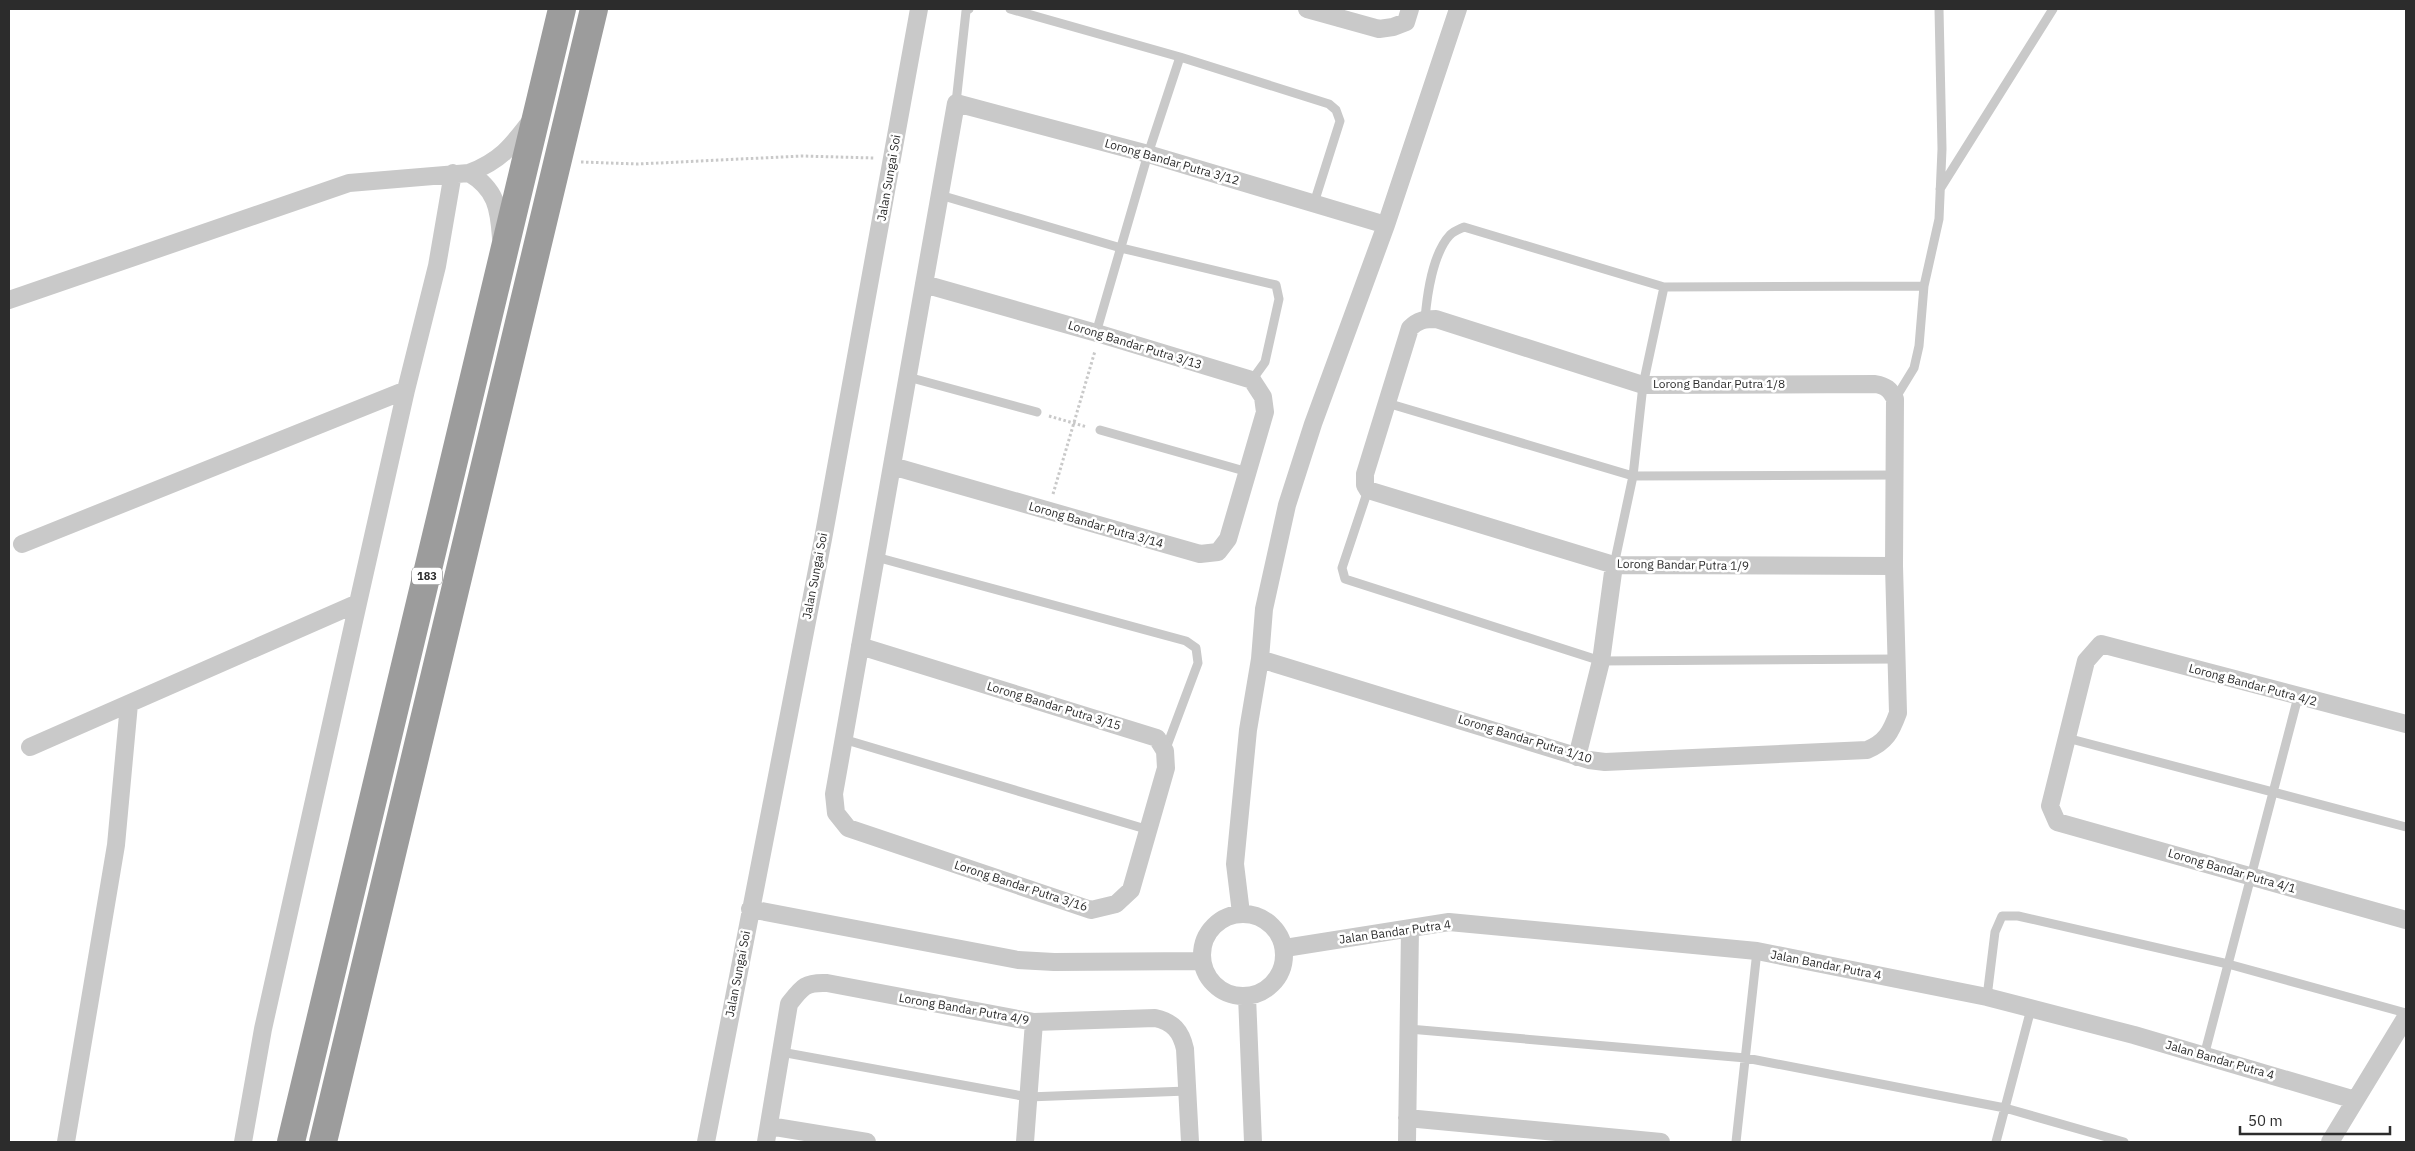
<svg xmlns="http://www.w3.org/2000/svg" width="2415" height="1151" viewBox="0 0 2415 1151" font-family="'IBM Plex Sans',sans-serif">
  <rect width="100%" height="100%" fill="#fff"/>
  <g fill="none" stroke-linecap="round" stroke-linejoin="round">
    <path stroke="#c9c9c9" stroke-width="3" stroke-dasharray="2.5 2.5" stroke-linecap="butt" d="M581,162L638,164L802,156L874,158
      M1049,416L1087,427
      M1053,494L1095,351"/>
    <path stroke="#c9c9c9" stroke-width="9" d="M1010,9L1180,57L1329,104L1336,110L1340,121L1314,203
      M956,103L966,11L969,9
      M1940,189L2053,9
      M940,195L1121,248L1276,285L1279,299L1265,362L1252,380
      M1924,286L1939,219L1942,149L1939,9
      M1425,319C1427,295 1433,253 1450,235C1454,231 1460,229 1464,227L1664,287L1924,286L1919,346L1914,368L1895,399
      M1096,333L1148,154L1180,57
      M908,377L1037,412
      M1387,403L1633,476L1895,475
      M1100,430L1248,472
      M1368,490L1342,568L1345,579L1601,661L1897,659
      M876,557L1186,641L1196,648L1198,663L1165,751
      M1614,565L1633,476L1643,385L1664,287
      M2067,738L2406,827
      M843,739L1149,830
      M1987,997L1995,932L2002,916H2018L2228,964L2406,1013
      M1409,1029L1746,1058L2005,1108L2124,1142
      M781,1052L1028,1097L1187,1091
      M2204,1056L2298,697
      M1736,1142L1757,951
      M1996,1142L2031,1009"/>
    <path stroke="#c9c9c9" stroke-width="18" d="M1307,9L1379,29L1393,27L1406,22L1410,9
      M469,173C496,189 499,208 501,238
      M9,300L349,183L469,173C500,161 511,147 530,122
      M892,466L1200,554L1218,552L1228,539L1265,412L1263,397L1252,380L1100,334L924,284
      M22,544L406,390L437,266L453,173
      M860,646L1157,738L1165,751L1166,768L1131,890L1116,904L1091,910L848,828L836,813L834,794L956,103L1148,154L1386,225
      M1260,659L1589,760L1605,762L1867,750C1886,742 1891,732 1898,713L1894,566L1895,399C1890,389 1886,386 1875,384L1643,385L1436,319C1425,319 1418,320 1410,328L1365,474V485L1368,490L1614,565L1894,566
      M2406,724L2101,644L2086,661L2050,806L2057,822L2406,920
      M30,747L358,603L406,390
      M1577,757L1601,661L1614,565
      M750,909L1018,960L1054,962L1202,961
      M1241,913L1235,864L1248,730L1260,659L1264,609L1287,505L1313,424L1386,225L1458,9
      M1202 955a41 41 0 1 1 82 0a41 41 0 1 1-82 0Z
      M1285,948L1449,922L1757,951L1987,997L2134,1035L2355,1100
      M1247,996L1253,1142
      M1407,1118L1661,1142
      M769,1126L867,1142
      M66,1142L116,845L129,704
      M243,1142L263,1029L358,603
      M706,1142L823,539L919,9
      M766,1142L789,1004C802,987 805,982 827,983L1034,1022L1155,1018C1173,1022 1181,1031 1185,1049L1190,1142
      M1025,1142L1034,1022
      M1407,1142L1410,928
      M2330,1142L2406,1017"/>
    <path stroke="#9c9c9c" stroke-width="28" d="M291,1142L562,9
      M323,1142L594,9"/>
  </g>
  <g text-anchor="middle" stroke-width="5" stroke-linejoin="round" paint-order="stroke">
    <rect fill="#fff" stroke="#6b6b6b" stroke-width="1" x="412" y="567.5" width="30" height="17" rx="4"/>
    <g font-size="11" font-weight="bold" fill="#2c2c2c">
      <text x="427" y="580">183</text>
    </g>
    <g font-size="12" fill="#2c2c2c" stroke="#fff">
      <text transform="translate(1172 162) rotate(16)" y="4">Lorong Bandar Putra 3/12</text>
      <text transform="translate(889 178) rotate(-80)" y="4">Jalan Sungai Soi</text>
      <text transform="translate(1135 345) rotate(17)" y="4">Lorong Bandar Putra 3/13</text>
      <text x="1719" y="388">Lorong Bandar Putra 1/8</text>
      <text transform="translate(1096 525) rotate(16)" y="4">Lorong Bandar Putra 3/14</text>
      <text transform="translate(1683 565) rotate(1)" y="4">Lorong Bandar Putra 1/9</text>
      <text transform="translate(815 576) rotate(-79)" y="4">Jalan Sungai Soi</text>
      <text transform="translate(2253 685) rotate(15)" y="4">Lorong Bandar Putra 4/2</text>
      <text transform="translate(1054 706) rotate(17)" y="4">Lorong Bandar Putra 3/15</text>
      <text transform="translate(1525 739) rotate(17)" y="4">Lorong Bandar Putra 1/10</text>
      <text transform="translate(2232 871) rotate(16)" y="4">Lorong Bandar Putra 4/1</text>
      <text transform="translate(1021 886) rotate(18)" y="4">Lorong Bandar Putra 3/16</text>
      <text transform="translate(1395 932) rotate(-8)" y="4">Jalan Bandar Putra 4</text>
      <text transform="translate(1826 965) rotate(11)" y="4">Jalan Bandar Putra 4</text>
      <text transform="translate(738 974) rotate(-79)" y="4">Jalan Sungai Soi</text>
      <text transform="translate(964 1009) rotate(10)" y="4">Lorong Bandar Putra 4/9</text>
      <text transform="translate(2220 1060) rotate(16)" y="4">Jalan Bandar Putra 4</text>
    </g>
  </g>
  <rect width="2415" height="1151" fill="none" stroke="#2c2c2c" stroke-width="20"/>
  <path d="M2240 1126v8h150v-8" fill="none" stroke="#2c2c2c" stroke-width="2.5"/>
  <text x="2248" y="1126" font-size="15" fill="#2c2c2c" stroke="#ffffff" stroke-width="4" paint-order="stroke">50 m</text>
</svg>
